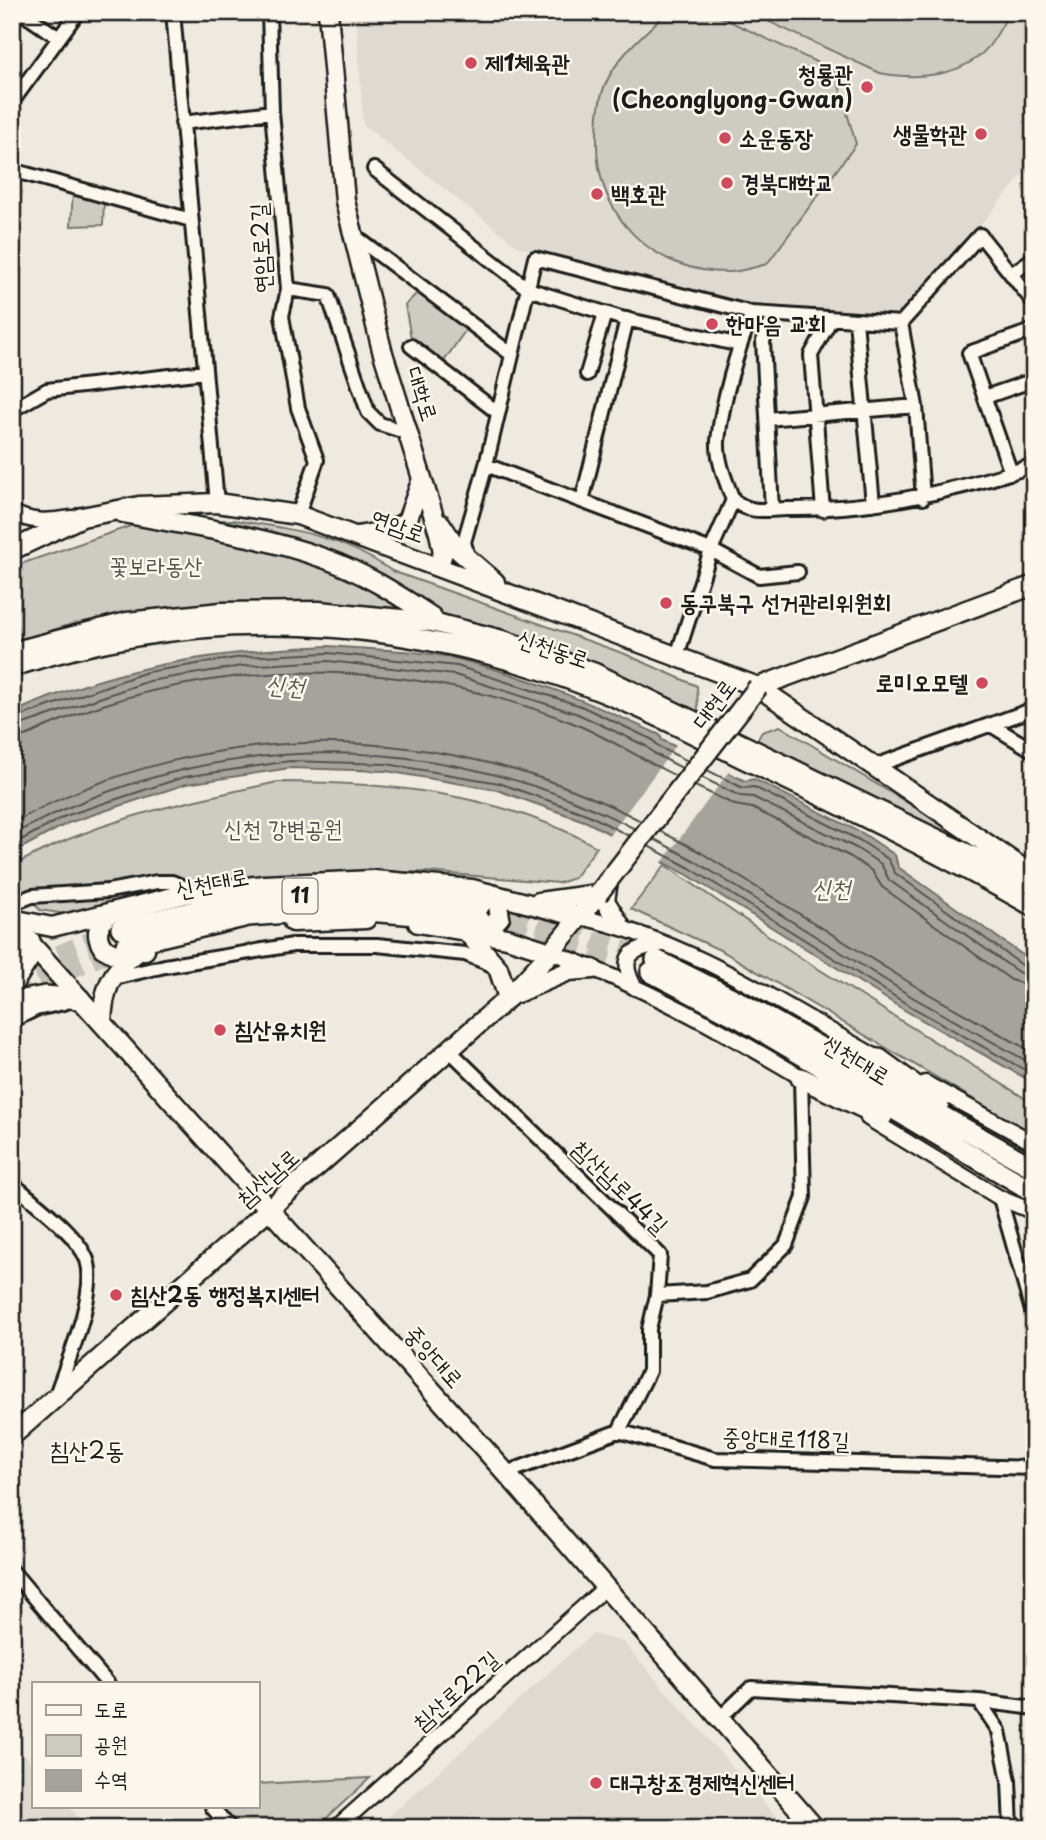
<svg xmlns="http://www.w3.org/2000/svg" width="1046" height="1840" viewBox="0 0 1046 1840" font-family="'Playpen Sans','Poor Story',sans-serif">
  <rect width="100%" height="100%" fill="#eeeadf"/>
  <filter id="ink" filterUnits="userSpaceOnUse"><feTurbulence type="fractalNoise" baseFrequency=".0143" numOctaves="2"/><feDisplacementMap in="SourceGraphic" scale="14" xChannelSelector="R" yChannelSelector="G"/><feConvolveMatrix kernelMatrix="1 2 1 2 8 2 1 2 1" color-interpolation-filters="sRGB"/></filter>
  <g filter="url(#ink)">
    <path fill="#dedad1" d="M356,12H1034V161L900,322L825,317L747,305L519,247L363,125Z
      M592,1634L623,1642L786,1828H376Z
      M12,1741L33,1765V1807H69L88,1828H12Z"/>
    <path fill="#ceccc2" stroke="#75746f" stroke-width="2" d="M668,12H710L835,71L856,144L767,264C756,267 743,271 731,272C653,274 594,215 597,138C597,122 599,99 605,85C618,55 644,34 668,12Z
      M748,12H1010C1003,23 997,36 989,46C964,77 917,80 880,73Z
      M73,191L104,200L103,225L71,226Z
      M418,292L467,328L442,364L412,344L405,305Z
      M234,520C293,529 342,536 392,571L625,654L697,686L698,712L606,672L447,618L135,613L72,624L12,643V567L145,521Z
      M780,726L1014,867L756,742L762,732Z
      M278,782C386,782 501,793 597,847L574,878L559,883L427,872L304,874L161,891L66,914L40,910L12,878V866C101,818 181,803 278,782Z
      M665,865L801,958L1034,1104V1135L722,951L631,909Z
      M370,1778L316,1828H230L212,1807H257V1784Z"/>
    <path fill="#a6a39d" stroke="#6f6d69" stroke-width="2" d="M328,646C371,650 418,649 461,660C530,677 595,705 660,735L662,740L745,781L754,779L864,834L895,855L898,867L1034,963V1083L906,1011L686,874L587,822L497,790L386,771L290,768L186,784L68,823L12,853V713C119,665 212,652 328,646Z"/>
    <path fill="#eeeadf" d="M677,744L730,770L661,864L608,837Z"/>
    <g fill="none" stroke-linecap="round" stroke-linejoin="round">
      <path stroke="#535250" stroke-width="2" d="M12,719L147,672L242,657L328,653L457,666L581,706L653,740L659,747L688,761
        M12,728L149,681L242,666L328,661L455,675L578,714L646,746L655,754L682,768
        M12,738C27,738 39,729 52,724C83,711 119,699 152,691C293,658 439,670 573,723C609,738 641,759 676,776
        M707,770L743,788L754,787L861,841L888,859L895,873L1022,965L1034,969
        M701,777L740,796L753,797L856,848L881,864L889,880L1018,972L1034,978
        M695,786L735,805L752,808L851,857L872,871L882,887L1011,980L1034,988
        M12,823C207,715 445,718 641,821
        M660,831L700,852L920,989L1034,1053
        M12,835C207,728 438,726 635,829
        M654,839L695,861L914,998L1034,1065
        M12,845L65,816L184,777L290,761L387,764L499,783L589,815L629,836
        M648,846L690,868L910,1006L1034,1075"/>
      <path stroke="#c4c1b8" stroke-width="19" stroke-dasharray="19 10" stroke-linecap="butt" d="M483,905L656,960
        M480,920L612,960
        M32,966L121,928
        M12,994L124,946"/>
      <g stroke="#1c1c1c" stroke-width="18">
        <path id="minor" d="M21,12L59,38
          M173,12L217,503
          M269,12L272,112L288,289L282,316L298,408L317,460L298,515
          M12,102L78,12
          M182,123L272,112
          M374,169L528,289L621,318L740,345
          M12,170L191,220
          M352,234L511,354
          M1013,273L1034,258
          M288,289L328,295L368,412L380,424L408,433
          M856,321L873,504
          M901,323L916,406L923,498
          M411,346L497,412
          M587,374L605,313
          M985,397L1034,380
          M12,410L47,390L205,372
          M767,419L916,406
          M486,465L711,550L759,576L798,572
          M1011,473L969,353L1034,330
          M733,500C753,515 764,509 788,509C873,510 954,492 1034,465
          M582,501L627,319
          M772,509L763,341L774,315
          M823,510L811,355L831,319
          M468,557L464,542L486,465L535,258L752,313L901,323L980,235L1034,303
          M677,656L711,550L733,500C726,481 717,461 718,441C722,401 737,351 752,313
          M991,725L1034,751
          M872,767L1034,709
          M12,904L32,896L108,891L157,882H172L196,892
          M110,979L165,966L293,945H377L465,954L492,965
          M12,1021L36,1009L64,1003
          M449,1050L660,1255L657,1295L649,1329V1371L619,1431
          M12,1183C33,1202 77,1233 87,1260C98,1292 67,1363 56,1395
          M1000,1198L1034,1318
          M657,1295L707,1292L750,1280L786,1245L804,1197L801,1078
          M506,1473L619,1431L715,1459L1034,1468
          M12,1571L108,1684
          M979,1701L999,1731L1009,1781L1011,1828
          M720,1718L751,1688L979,1701L1034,1708
          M212,1807L230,1828"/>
      </g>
      <g stroke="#1c1c1c" stroke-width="19">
        <path id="tertiary" d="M12,512C32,524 49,521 71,518
          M580,917C692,941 787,1008 885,1062
          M551,952C641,985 728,1033 809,1082
          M635,988C618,957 630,948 662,944
          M925,1083L1034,1143
          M868,1118L1000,1198L1034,1212
          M336,1828L606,1587"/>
      </g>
      <g stroke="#1c1c1c" stroke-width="23">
        <path id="secondary" d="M328,12L345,201L382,350L439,533L443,552L439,567
          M123,513C189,526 259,535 323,558C363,572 397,594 432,617V620
          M441,524L458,550L495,582
          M357,536L391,530L407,521L422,479
          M12,550L82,517L139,506L217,503L298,515L758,687L1034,876
          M12,652L127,622L221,612L319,611L432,622L506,641L595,673L1028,883
          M12,667C207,604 398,614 589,687C645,708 698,737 752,763C847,808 942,854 1034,907
          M758,687L1034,585
          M608,881L605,901L620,925
          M539,902L598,894
          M111,912C99,923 93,933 103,948L114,954L145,950
          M12,919L52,927L185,894L264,885L374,880L472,889L580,917
          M293,922L366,919
          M12,923L506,1473L815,1828
          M418,923L507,938L551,952
          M476,930L489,929L500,917L497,900L488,893
          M466,931L498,968L508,998
          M517,993L569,971L593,969
          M102,1023C103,992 110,971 136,953
          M12,1436L508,998L551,952L598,894"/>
      </g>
      <g stroke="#1c1c1c" stroke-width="24">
        <path id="trunk" d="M121,928L248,899L348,892L481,904
          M126,945L248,916L342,909L479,920
          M656,960L736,1000L1034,1168
          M651,972L741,1019L1034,1192
          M12,985L28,960L30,941
          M12,1002L45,996L80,999
          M879,1059L939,1103
          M801,1078L882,1117"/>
      </g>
      <use href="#minor" stroke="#fbf7ec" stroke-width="12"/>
      <use href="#tertiary" stroke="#fbf7ec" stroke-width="14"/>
      <use href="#secondary" stroke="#fbf7ec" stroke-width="18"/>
      <use href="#trunk" stroke="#fbf7ec" stroke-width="19"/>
      <g stroke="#1c1c1c" stroke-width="23" stroke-linecap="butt">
        <path id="secondary-bridge" d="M598,894L758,687"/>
      </g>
      <use href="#secondary-bridge" stroke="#fbf7ec" stroke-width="18"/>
    </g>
  </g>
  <g fill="#d1495b" stroke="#fbf7ec" stroke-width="2.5">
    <circle cx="471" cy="63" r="7"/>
    <circle cx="867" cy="87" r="7"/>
    <circle cx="981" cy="134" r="7"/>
    <circle cx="725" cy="138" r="7"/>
    <circle cx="727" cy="183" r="7"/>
    <circle cx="597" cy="194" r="7"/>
    <circle cx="712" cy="324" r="7"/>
    <circle cx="666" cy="603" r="7"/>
    <circle cx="982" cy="683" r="7"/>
    <circle cx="220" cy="1030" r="7"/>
    <circle cx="116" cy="1295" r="7"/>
    <circle cx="596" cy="1783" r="7"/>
  </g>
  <g text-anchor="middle" stroke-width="5" stroke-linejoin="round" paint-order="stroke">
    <rect fill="#fbf7ec" stroke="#5f5e5a" stroke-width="2" x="282.5" y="878.5" width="35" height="35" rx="5"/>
    <g font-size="21" font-weight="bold" fill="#1c1c1c">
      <text x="300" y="903">11</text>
    </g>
    <g font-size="23" font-weight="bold" fill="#1c1c1c" stroke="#fbf7ec" text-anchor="start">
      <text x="485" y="71">제1체육관</text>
      <text x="853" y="82" text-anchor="end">청룡관<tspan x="853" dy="26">(Cheonglyong-Gwan)</tspan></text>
      <text x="967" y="142" text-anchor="end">생물학관</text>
      <text x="739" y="146">소운동장</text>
      <text x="741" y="191">경북대학교</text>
      <text x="611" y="202">백호관</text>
      <text x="726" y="332">한마음 교회</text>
      <text x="680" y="611">동구북구 선거관리위원회</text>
      <text x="968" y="691" text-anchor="end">로미오모텔</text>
      <text x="234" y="1038">침산유치원</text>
      <text x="130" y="1303">침산2동 행정복지센터</text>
      <text x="610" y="1791">대구창조경제혁신센터</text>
    </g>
    <g font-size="23" fill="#1c1c1c" stroke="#fbf7ec">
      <text transform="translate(261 248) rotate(-93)" y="8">연암로2길</text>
      <text transform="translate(422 394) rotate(72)" y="8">대학로</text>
      <text transform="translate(398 526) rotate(20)" y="8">연암로</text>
      <text transform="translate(553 649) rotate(19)" y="8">신천동로</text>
      <text transform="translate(714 704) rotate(-53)" y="8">대현로</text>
      <text transform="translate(212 883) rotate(-11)" y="8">신천대로</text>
      <text transform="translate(856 1060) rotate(31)" y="8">신천대로</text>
      <text transform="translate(268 1178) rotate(-42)" y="8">침산남로</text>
      <text transform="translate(620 1187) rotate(44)" y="8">침산남로44길</text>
      <text transform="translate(434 1357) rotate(48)" y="8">중앙대로</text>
      <text transform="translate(786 1439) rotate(2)" y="8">중앙대로118길</text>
      <text transform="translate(456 1691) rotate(-42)" y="8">침산로22길</text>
    </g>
    <g font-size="23" fill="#51514e" stroke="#fbf7ec">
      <text x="156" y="574">꽃보라동산</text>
      <text x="283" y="837">신천 강변공원</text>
    </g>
    <g font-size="24" font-style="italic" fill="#5a5956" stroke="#fbf7ec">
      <text transform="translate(285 686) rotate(5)" y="8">신천</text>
      <text x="831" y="897">신천</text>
    </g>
    <g font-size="24" fill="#1c1c1c" stroke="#fbf7ec">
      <text x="87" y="1459">침산2동</text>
    </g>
  </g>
  <rect width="1046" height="1840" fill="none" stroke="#fbf7ec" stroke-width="42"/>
  <rect x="21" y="21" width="1004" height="1798" fill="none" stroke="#1c1c1c" stroke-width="2.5" filter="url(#ink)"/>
  <rect x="32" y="1682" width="228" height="126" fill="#fbf7ec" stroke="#a29f99" stroke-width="2"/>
  <rect x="46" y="1705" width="35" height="10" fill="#fbf7ec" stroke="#a29f99" stroke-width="2"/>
  <text x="94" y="1717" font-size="21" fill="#1c1c1c">도로</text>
  <rect x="46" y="1735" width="35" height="21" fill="#ceccc2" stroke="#a29f99" stroke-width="2"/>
  <text x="94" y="1752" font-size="21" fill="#1c1c1c">공원</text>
  <rect x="46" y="1770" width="35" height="21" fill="#a6a39d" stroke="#a29f99" stroke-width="2"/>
  <text x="94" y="1787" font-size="21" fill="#1c1c1c">수역</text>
</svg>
